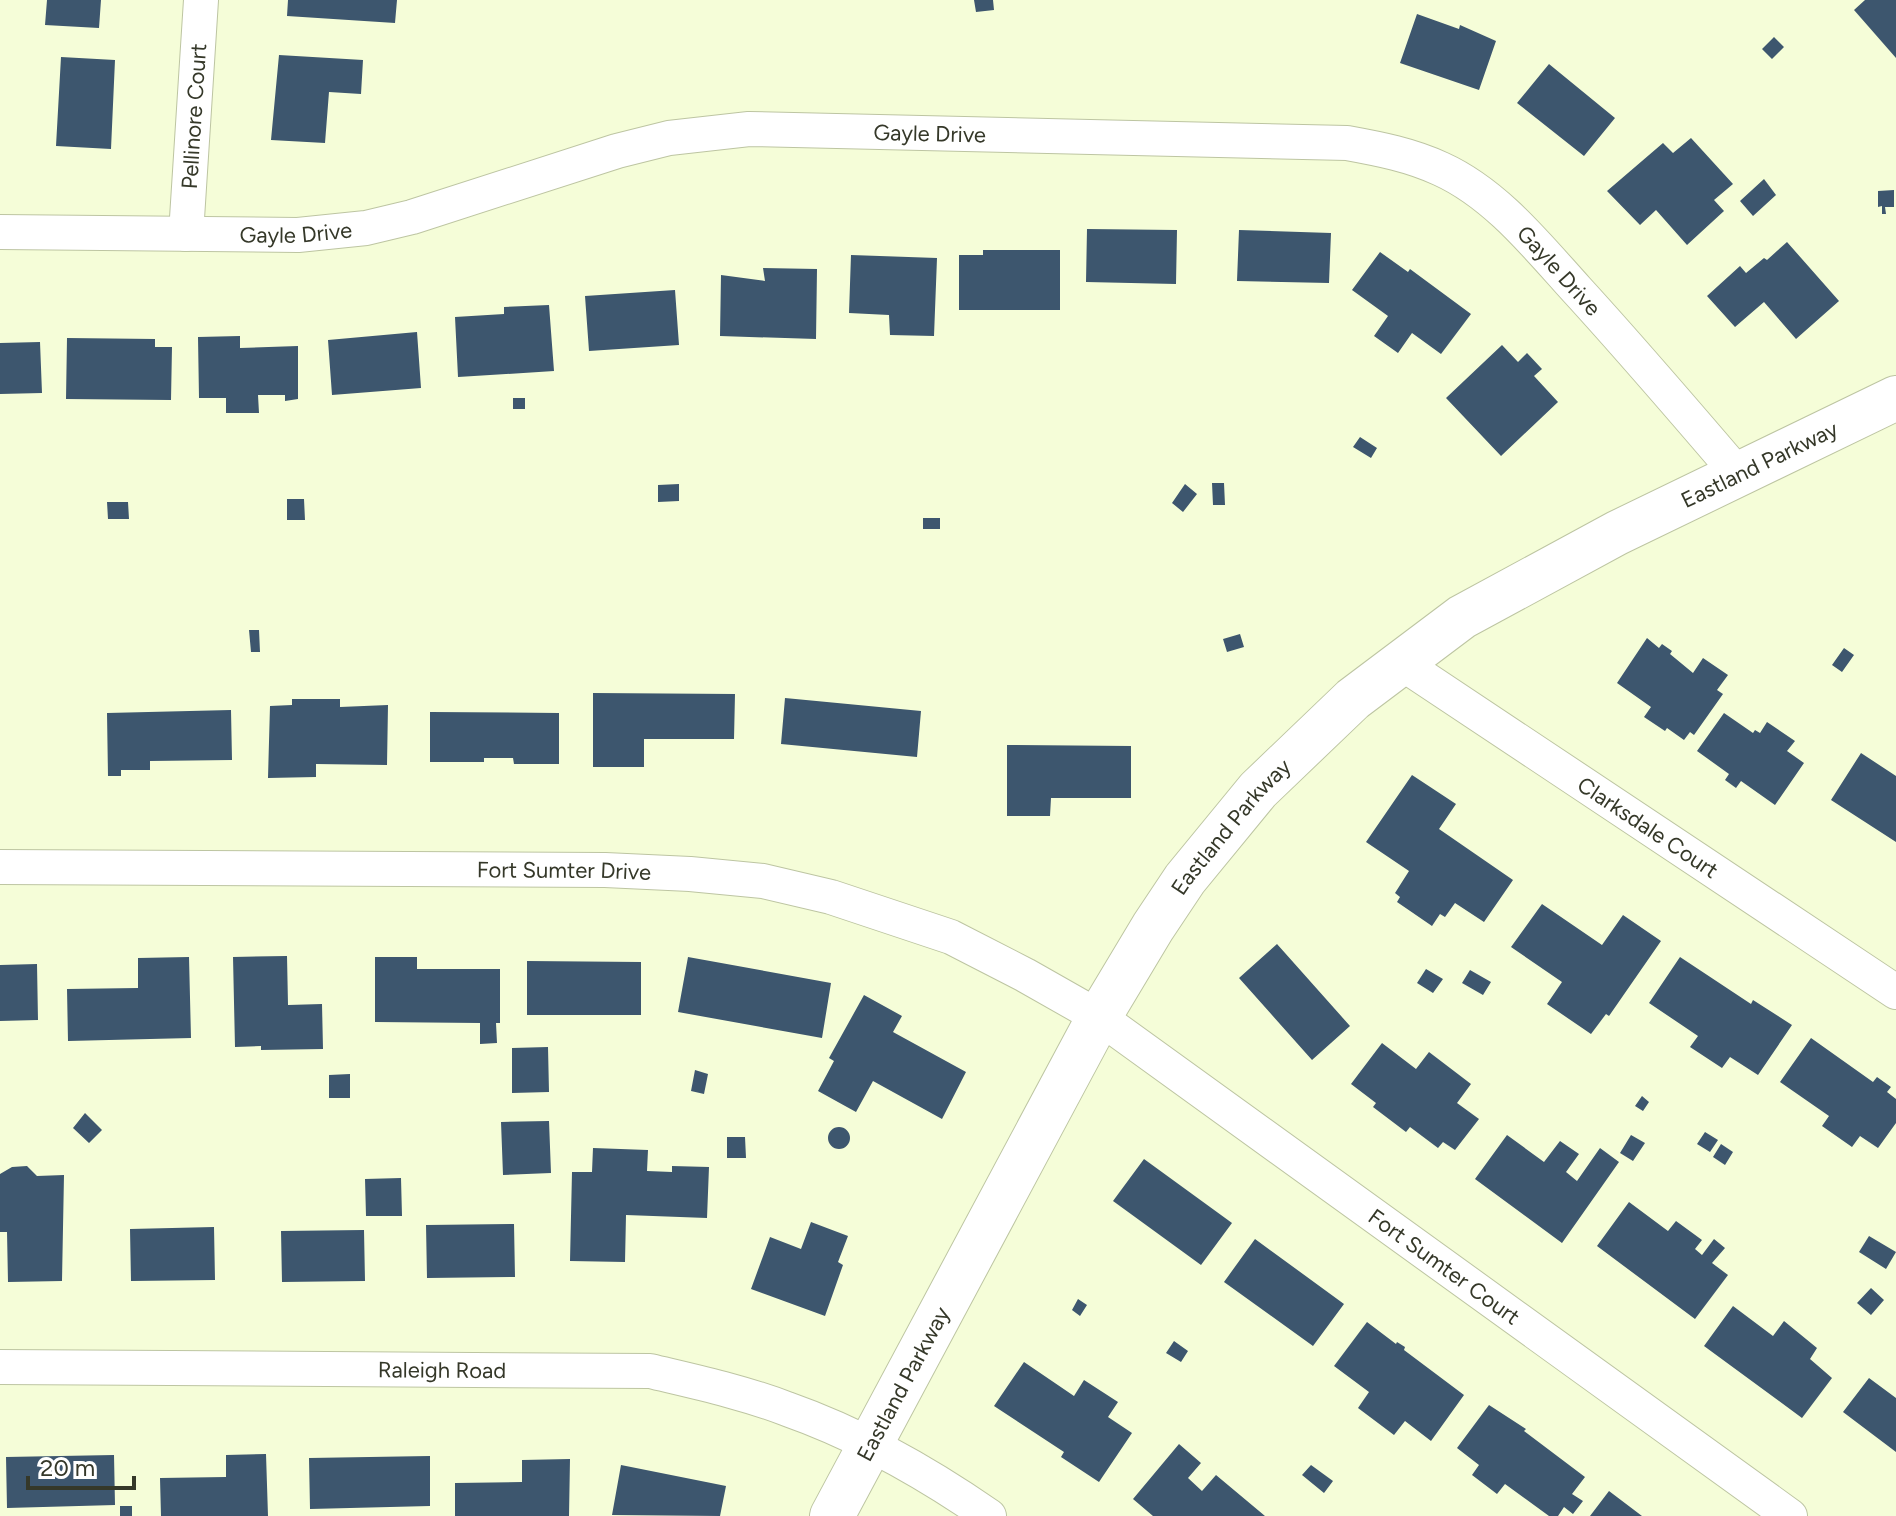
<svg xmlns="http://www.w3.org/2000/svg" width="1896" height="1516" viewBox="0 0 1896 1516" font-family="Figtree,sans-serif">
  <rect width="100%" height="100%" fill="#f5fdd8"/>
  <path fill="#3d566e" d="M47,0H101L99,28L45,25Z
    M288,0H397L395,23L287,16Z
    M974,0H993L994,10L976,12Z
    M1865,0H1896V58L1854,10Z
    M1417,14L1459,29L1460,25L1496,41L1479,90L1400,63Z
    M1774,37L1784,47L1772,59L1762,49Z
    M279,55L363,60L361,94L329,92L325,143L271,140Z
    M61,57L115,60L111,149L56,146Z
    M1549,64L1615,118L1584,156L1517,103Z
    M1691,138L1733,184L1714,200L1724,211L1687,245L1656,210L1640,225L1607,191L1663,143L1673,153Z
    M1764,179L1776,195L1753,216L1740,201Z
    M1894,190V207H1885L1886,214H1882V206L1878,207V191Z
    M1087,229L1177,230L1176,284L1086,282Z
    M1239,230L1331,233L1329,283L1237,281Z
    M1787,242L1839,301L1796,339L1764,302L1735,327L1707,296L1740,266L1746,273L1764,258L1767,260Z
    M983,250H1060V310H959V255H983Z
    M1380,252L1408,272L1410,269L1471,314L1441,354L1412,333L1398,353L1374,336L1388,316L1352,290Z
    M851,255L937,258L934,336L890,335L889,315L849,313Z
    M763,268L817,269L816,339L720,336L721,275L765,281Z
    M675,290L679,345L589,351L585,296Z
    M549,305L554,371L458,377L455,317L504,314V307Z
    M417,332L421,388L332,395L328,340Z
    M240,336V348L298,346V399L285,401V395H258L259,413H226V398H199L198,337Z
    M67,338L155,339V347H172L171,400L66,399Z
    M40,342L42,393L0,394V343Z
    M1502,345L1518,362L1527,353L1542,369L1534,376L1558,402L1501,456L1446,398Z
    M513,398H525V409H513Z
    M1360,437L1377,448L1371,458L1353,447Z
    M1212,483H1224L1225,505H1213Z
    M679,484V501L658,502V485Z
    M1185,484L1197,494L1183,512L1172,503Z
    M287,499H304L305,520H287Z
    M107,502H128L129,519H108Z
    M923,518H940V529H923Z
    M249,630H259L260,652H251Z
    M1240,634L1244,647L1227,652L1223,639Z
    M1647,638L1659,648L1662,644L1672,651L1670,654L1693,673L1703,658L1728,675L1717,690L1723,694L1694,735L1690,732L1684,740L1667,728L1665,731L1644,717L1651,707L1617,683Z
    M1844,648L1854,655L1842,672L1832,665Z
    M593,693L735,694L734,739H644V767H593Z
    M785,698L921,711L917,757L781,744Z
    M292,699H340V707L388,705L387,765L316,764V777L268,778L270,706L292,705Z
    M231,710L232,760L150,761V770H121V776H108L107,713Z
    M430,712L559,713V764H514L513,758H484V762H430Z
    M1724,713L1753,733L1755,730L1760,733L1767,722L1795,741L1787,751L1804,763L1775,805L1741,781L1736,788L1725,780L1729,774L1697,751Z
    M1007,745L1131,746V798H1051L1050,816H1007Z
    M1861,753L1896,776V842L1831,800Z
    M1412,775L1456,804L1439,829L1513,880L1484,922L1455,903L1445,917L1440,914L1432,926L1397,902L1400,897L1395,893L1409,871L1366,842Z
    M1542,904L1602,945L1623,915L1661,941L1609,1016L1606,1014L1591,1034L1547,1004L1562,982L1511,947Z
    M1277,944L1350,1026L1312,1060L1239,978Z
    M287,956L288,1005L322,1004L323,1049L261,1050V1046L235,1047L233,957Z
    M189,957L191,1038L68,1041L67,989L138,988V958Z
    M375,957H417V969H500V1023H496L497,1043L480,1044V1023L375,1022Z
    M688,957L831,983L822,1038L678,1012Z
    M1680,957L1751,1004L1753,1000L1792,1025L1758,1075L1730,1057L1722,1068L1690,1047L1698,1036L1649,1003Z
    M527,961L641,962V1015H527Z
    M37,964L38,1020L0,1021V965Z
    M1426,969L1443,979L1433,993L1417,983Z
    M1470,970L1491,982L1483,995L1462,983Z
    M864,995L902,1016L893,1032L966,1072L942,1119L873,1081L856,1112L818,1091L834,1061L829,1058Z
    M1811,1038L1873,1082L1877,1077L1891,1087L1887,1092L1896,1099V1123L1878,1148L1860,1136L1852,1147L1822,1126L1829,1116L1780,1082Z
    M1382,1043L1416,1069L1429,1052L1471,1084L1457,1103L1479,1119L1455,1150L1443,1142L1438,1148L1410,1127L1406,1132L1373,1107L1376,1103L1351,1084Z
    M548,1047L549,1092L512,1093V1048Z
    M695,1070L708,1074L704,1094L691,1091Z
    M350,1074V1098H329V1075Z
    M1642,1096L1649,1102L1643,1111L1635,1106Z
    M85,1113L102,1130L89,1143L73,1128Z
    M549,1121L551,1173L503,1175L501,1122Z
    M828 1138a11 11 0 1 1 22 0a11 11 0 1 1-22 0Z
    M1705,1132L1718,1140L1710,1152L1697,1144Z
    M1507,1135L1544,1162L1560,1141L1579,1154L1566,1172L1577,1181L1600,1148L1619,1162L1562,1243L1475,1179Z
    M1631,1135L1645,1143L1633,1161L1620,1153Z
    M727,1137H745L746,1158H727Z
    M1721,1144L1733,1152L1725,1165L1713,1157Z
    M593,1148L648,1150L647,1171L672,1172V1166L709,1167L707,1218L626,1215L625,1262L570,1261L572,1172H592Z
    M1144,1159L1232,1223L1201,1265L1113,1201Z
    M27,1166L37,1176L64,1175L62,1281L8,1282L7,1232H0V1174L12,1167Z
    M401,1178L402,1216H366L365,1179Z
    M1629,1202L1668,1231L1676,1221L1702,1240L1695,1249L1702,1255L1714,1239L1725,1248L1712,1263L1728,1275L1695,1319L1597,1246Z
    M811,1222L848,1236L838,1262L843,1265L825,1316L751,1289L770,1237L801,1249Z
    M514,1224L515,1277L427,1278L426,1225Z
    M214,1227L215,1280L131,1281L130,1229Z
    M364,1230L365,1281L282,1282L281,1231Z
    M1869,1236L1896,1252L1886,1269L1859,1252Z
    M1255,1239L1344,1304L1313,1346L1224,1282Z
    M1871,1288L1884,1300L1871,1315L1857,1303Z
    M1078,1299L1087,1305L1080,1316L1072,1310Z
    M1733,1306L1773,1336L1784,1321L1817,1348L1810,1359L1832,1378L1802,1418L1704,1346Z
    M1367,1322L1396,1344L1397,1342L1405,1347L1404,1350L1464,1395L1431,1441L1405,1421L1394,1435L1358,1408L1369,1392L1334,1366Z
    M1174,1341L1188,1351L1181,1362L1166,1353Z
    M1024,1362L1074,1396L1084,1380L1118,1402L1108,1417L1132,1433L1099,1482L1061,1457L1064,1452L994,1406Z
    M1869,1378L1896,1398V1452L1843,1412Z
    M1489,1405L1526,1429L1524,1431L1585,1477L1572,1494L1583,1501L1573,1514L1564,1507L1558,1516H1549L1505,1484L1497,1494L1472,1475L1479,1465L1457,1448Z
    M1179,1444L1201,1463L1188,1478L1202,1491L1216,1475L1265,1516H1153L1133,1499Z
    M266,1454L268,1516H161L160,1478L226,1477V1455Z
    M114,1455L115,1505L7,1508L6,1457Z
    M430,1456V1506L310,1509L309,1458Z
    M570,1459L569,1516H455V1483L522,1482V1460Z
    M621,1465L726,1486L720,1516L612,1515Z
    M1311,1465L1333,1481L1324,1493L1302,1475Z
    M1609,1491L1642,1516H1590Z
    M120,1506H132V1516H120Z"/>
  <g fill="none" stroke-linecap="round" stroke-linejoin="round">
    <g stroke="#bdc5a2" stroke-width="36">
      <g id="street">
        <path id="s1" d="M0,232L298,235L366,228L412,217L617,151L669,138L749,129L1347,143C1380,149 1411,155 1441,169C1496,194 1537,246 1577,290C1632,350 1685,412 1738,474"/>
        <path id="s2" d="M186,234L201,0"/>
        <path id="s3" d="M1400,662L1896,992"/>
        <path id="s4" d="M0,867L605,870L690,874L763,881L831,897L951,937L1025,975L1099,1017L1790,1516"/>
        <path id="s5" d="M0,1367L650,1371C696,1382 743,1392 787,1409C858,1434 927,1473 989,1516"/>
      </g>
    </g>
    <g stroke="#bdc5a2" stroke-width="46">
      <g id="secondary">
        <path id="s6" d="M832,1516L1099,1017L1153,927L1185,879L1258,790L1353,699L1462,617L1617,533L1896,398"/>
      </g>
    </g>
    <use href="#street" stroke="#fff" stroke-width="34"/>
    <use href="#secondary" stroke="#fff" stroke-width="44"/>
  </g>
  <g text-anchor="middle" stroke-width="8" stroke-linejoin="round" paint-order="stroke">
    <g font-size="22" fill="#353829" stroke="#fff">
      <text dy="8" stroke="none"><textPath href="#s2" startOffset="118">Pellinore Court</textPath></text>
      <text dy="8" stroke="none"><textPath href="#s1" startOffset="944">Gayle Drive</textPath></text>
      <text dy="8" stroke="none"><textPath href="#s1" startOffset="296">Gayle Drive</textPath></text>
      <text dy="8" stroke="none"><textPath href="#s1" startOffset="1616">Gayle Drive</textPath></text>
      <text dy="8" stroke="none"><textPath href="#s6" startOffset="1446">Eastland Parkway</textPath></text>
      <text dy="8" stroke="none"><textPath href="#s6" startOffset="798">Eastland Parkway</textPath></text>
      <text dy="8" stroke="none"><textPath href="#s3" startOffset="298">Clarksdale Court</textPath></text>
      <text dy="8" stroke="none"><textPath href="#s4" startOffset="564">Fort Sumter Drive</textPath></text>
      <text dy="8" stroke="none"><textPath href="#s4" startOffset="1554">Fort Sumter Court</textPath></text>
      <text dy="8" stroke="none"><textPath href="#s5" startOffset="442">Raleigh Road</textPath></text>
      <text dy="8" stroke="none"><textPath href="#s6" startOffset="150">Eastland Parkway</textPath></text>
    </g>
  </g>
  <path d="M28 1476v12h106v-12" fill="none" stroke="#353829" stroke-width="4"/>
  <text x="40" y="1476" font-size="24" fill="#353829" stroke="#ffffff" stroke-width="6" paint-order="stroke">20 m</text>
</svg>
